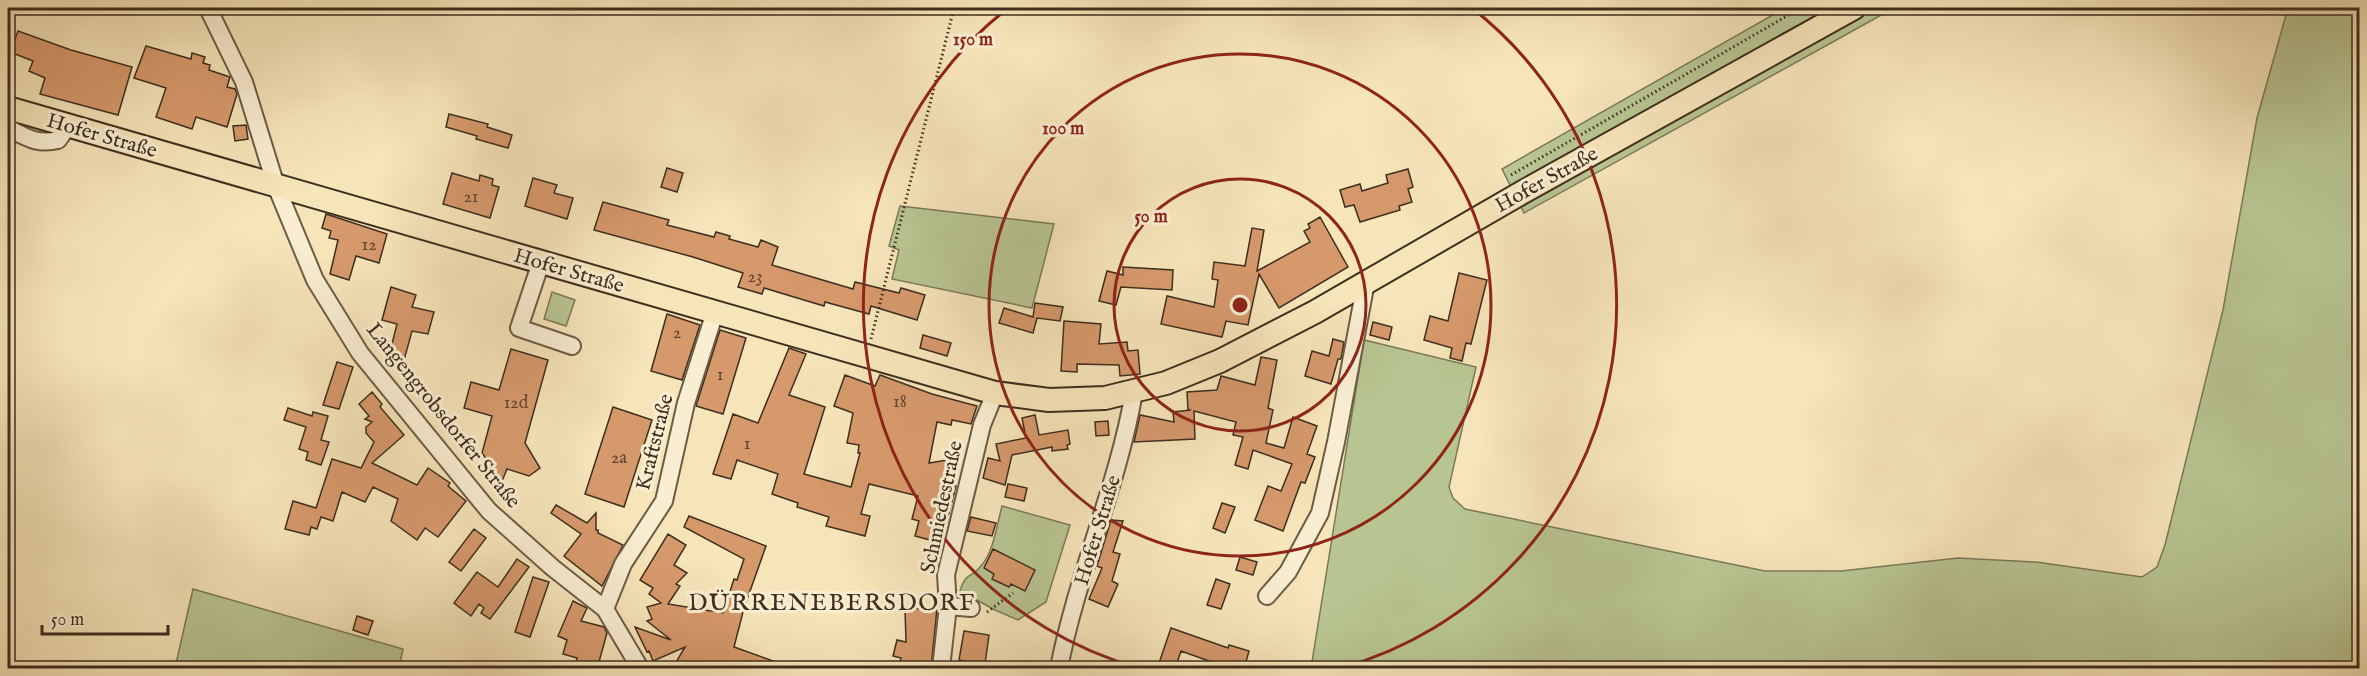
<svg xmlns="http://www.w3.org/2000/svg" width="2367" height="676" viewBox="0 0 2367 676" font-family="'IM FELL English',serif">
  <rect width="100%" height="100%" fill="#f6e5b9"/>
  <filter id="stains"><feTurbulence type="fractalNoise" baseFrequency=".00333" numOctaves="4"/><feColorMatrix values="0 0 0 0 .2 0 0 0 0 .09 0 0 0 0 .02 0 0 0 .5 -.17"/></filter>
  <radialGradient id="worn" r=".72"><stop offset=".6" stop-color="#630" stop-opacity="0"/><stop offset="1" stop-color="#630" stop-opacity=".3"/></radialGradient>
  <path fill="#b8c592" stroke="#7b7a58" stroke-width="1.5" d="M1785,8H1894L1524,213L1502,169Z
    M2288,8H2359V668H1311L1364,340L1476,367L1449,487L1453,498L1465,509L1765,571H1841L1958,558L2036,562L2142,577L2157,567L2165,545L2223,310L2257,118Z
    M900,206L1054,224L1032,308L892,279L899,250L889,246Z
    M552,292L575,300L566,326L544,319Z
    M1002,506L1070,525L1046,602L1018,620L995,610L960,591C966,571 971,579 981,566C994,551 997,524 1002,506Z
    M193,589L403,649L399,668H175Z"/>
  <path fill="#d6996c" stroke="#3e2e1e" stroke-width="1.5" d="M18,31L71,50L132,67L118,115L40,94L45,78L29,71L33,61L10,52Z
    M146,46L191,59L192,53L205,57L203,63L210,65L209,70L230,77L227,87L235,89L237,94L227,127L196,117L192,129L156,117L166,88L134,78Z
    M449,114L488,124L487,127L512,135L508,148L476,139L477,136L446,127Z
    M246,125L248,139L235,141L233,126Z
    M667,168L683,173L677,192L661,187Z
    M1408,169L1413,187L1408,189L1412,202L1399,206L1400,210L1360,222L1354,205L1345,207L1340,190L1360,184L1362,191L1388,183L1386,175Z
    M452,173L479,181L480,175L493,179L492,185L499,187L490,218L443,204Z
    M533,178L557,185L554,193L573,198L567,219L525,206Z
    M603,202L669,220L667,225L714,237L716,232L730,236L729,239L758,247L761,240L778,247L772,265L853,289L855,282L899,293L901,288L925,295L917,320L871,306L869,314L825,302L824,306L764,288L762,294L738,287L743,273L693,257L594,230Z
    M326,214L387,234L379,263L356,256L349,280L330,274L338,240L329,238L331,231L322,228Z
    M1320,217L1348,267L1279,308L1259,274L1248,325L1226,321L1222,337L1161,324L1167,296L1214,307L1218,280L1212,279L1214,262L1245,266L1252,228L1264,230L1257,271L1310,242L1304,231L1310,228L1308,224Z
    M1123,267L1173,270L1172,290L1121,287L1116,305L1099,301L1107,271L1123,275Z
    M1459,273L1487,280L1471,344L1466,343L1462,361L1450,358L1452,348L1424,340L1430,316L1448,321Z
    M391,287L416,295L412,307L434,312L428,334L412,331L404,360L389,356L397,324L382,320Z
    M1035,303L1063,307L1060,321L1037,318L1033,333L999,323L1004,308L1033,317Z
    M667,314L700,325L682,380L651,371Z
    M1064,321L1101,324L1099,344L1127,342L1128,351L1138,350L1140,374L1120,376L1119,365L1077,364V372L1061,371Z
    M1373,322L1392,327L1389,340L1370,335Z
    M720,330L746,338L723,414L696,406Z
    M923,335L951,343L947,356L920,348Z
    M1333,339L1344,342L1341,359H1338L1331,384L1305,376L1312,351L1329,356Z
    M789,348L806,354L789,395L825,407L804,474L851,487L860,453H858L859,445L847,443L853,413L834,406L845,375L875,386L880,375L932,394L977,406L971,424L952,420L951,425L937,422L929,463L947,460L952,485L956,486L941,543L915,536L919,521L912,519L918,496L869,484L861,514L870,516L865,536L826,526L829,517L797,507L798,503L772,494L778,474L737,460L731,479L713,474L733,414L758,423Z
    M511,349L548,360L525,443L540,468L529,476L507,469L502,481L482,453L492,416L464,408L471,382L499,390Z
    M1261,357L1277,360L1268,408L1273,410L1266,443L1284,448L1293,417L1317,426L1307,454L1315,457L1305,483L1301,482L1283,531L1255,520L1268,486L1281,491L1292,464L1253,450L1248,469L1235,465L1243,437L1233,435L1236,422L1194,411L1195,439L1134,442L1140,415L1174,422L1173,412L1191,410H1188L1187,392L1217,390L1221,376L1255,385Z
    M337,362L353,367L339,409L323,405Z
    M372,392L382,404L380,407L404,435L372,463L417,485L428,468L450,483L448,486L466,501L438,537L425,528L417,540L391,521L398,499L373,487L365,502L342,492L333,521L321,517L317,529L311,527L309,535L285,529L293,501L316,508L332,459L361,468L374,442L366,433V427L372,422L365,419L369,416L359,404Z
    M613,407L652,420L624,507L585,494Z
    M288,408L312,416L313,412L328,416L321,440L329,442L321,465L306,460L308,452L299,449L306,427L284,420Z
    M1035,415L1039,435L1068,430L1070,444L1067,445L1068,449L1052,451V447L1012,455L1005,485L983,478L988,458L1000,461L996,444L1026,438L1022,418Z
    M1108,421L1109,435L1096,436L1095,422Z
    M1008,484L1027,488L1024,501L1005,497Z
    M1222,503L1235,507L1225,533L1213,528Z
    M556,505L587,523L596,513V530H598V533L623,545L602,586L564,556L581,534L551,513Z
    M689,516L766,546L744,608L734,647L787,666V669H672L685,647L653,661L649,651L647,652L635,627L671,640L647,621L652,619L647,607L661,603L649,594L653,588L640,580L668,534L686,545L674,565L687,573L676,584L680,586L668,604L723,613L734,579L737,580L744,559L684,527Z
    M971,517L996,523L992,536L967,531Z
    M1111,520L1123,521L1113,552L1120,554L1112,581L1118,584L1108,607L1089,599L1102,568L1097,566Z
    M474,529L486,538L461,571L449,562Z
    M993,549L1035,570L1025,591L1011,584L1009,587L992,579L994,574L984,568Z
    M1240,557L1257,562L1253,575L1236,570Z
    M517,559L529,567L490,619L481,613L484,608L479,604L471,616L454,603L477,572L498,587Z
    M533,577L549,582L530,637L515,632Z
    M1216,579L1230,584L1221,609L1207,605Z
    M573,601L587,608L581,621L604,627L607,633L597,669H575L577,658L563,654L567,640L558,636Z
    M937,608L931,669H898L901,658L893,656L897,640L906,642L905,609Z
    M357,616L373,621L368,635L353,630Z
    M1171,628L1228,648L1229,645L1249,651L1244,669H1222L1223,666L1181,651L1175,669H1157Z
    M964,631L989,635L985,664L959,660Z"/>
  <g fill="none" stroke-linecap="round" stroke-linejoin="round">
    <g stroke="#6c5c45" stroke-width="20">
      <path id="minor" d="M208,8L244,82L276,186L315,280L360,353L489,511L553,568L605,609L640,668
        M8,128C26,137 36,145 58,140L68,126
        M541,262L519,328L572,346
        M1267,596L1288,572L1320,513L1336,442L1366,282
        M948,606L971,608
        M605,609L623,564L664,501L686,403L715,312
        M941,668L948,606L946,575L982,425L995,393
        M1059,668C1077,574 1118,486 1134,392"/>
    </g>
    <g stroke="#3e2e1e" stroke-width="26">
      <path id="major" d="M8,108L995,393L1049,400L1105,398L1166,383L1220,361L1315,312L1523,192L1854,8"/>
    </g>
    <path stroke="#3e2e1e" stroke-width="3" stroke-dasharray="1.5 3" stroke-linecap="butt" d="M1511,175L1801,8
      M871,339L954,8
      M987,612L1013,593"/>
    <use href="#minor" stroke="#f9eed2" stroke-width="16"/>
    <use href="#major" stroke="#f6e5b9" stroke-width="22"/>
  </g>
  <g fill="none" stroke="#8f2418" stroke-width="3">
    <circle cx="1240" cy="305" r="126"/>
    <circle cx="1240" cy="305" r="251"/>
    <path d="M1139 668A377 377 0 0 1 1008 8M1472 8A377 377 0 0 1 1341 668"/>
  </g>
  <g text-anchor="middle" stroke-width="6" stroke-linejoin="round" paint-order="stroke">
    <g font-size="18" fill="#644932">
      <text x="471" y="202">21</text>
      <text x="369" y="250">12</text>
      <text x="755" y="282">23</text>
      <text x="677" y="338">2</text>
      <text x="720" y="380">1</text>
      <text x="900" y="407">18</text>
      <text x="516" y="408">12d</text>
      <text x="747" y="449">1</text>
      <text x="619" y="463">2a</text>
    </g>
    <g font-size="21" fill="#3e2e1e" stroke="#f9eed2">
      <text transform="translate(102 135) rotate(16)" y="7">Hofer Straße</text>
      <text transform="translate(1546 179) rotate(-29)" y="7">Hofer Straße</text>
      <text transform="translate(569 270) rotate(16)" y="7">Hofer Straße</text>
      <text transform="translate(444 415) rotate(51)" y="7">Langengrobsdorfer Straße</text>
      <text transform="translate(654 442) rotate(-76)" y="7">Kraftstraße</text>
      <text transform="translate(941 507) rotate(-78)" y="7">Schmiedestraße</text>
      <text transform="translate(1097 530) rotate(-73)" y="7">Hofer Straße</text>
    </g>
    <g font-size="24" letter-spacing="1.5" fill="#3e2e1e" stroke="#f9eed2">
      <text x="832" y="610">DÜRRENEBERSDORF</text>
    </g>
  </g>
  <circle cx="1240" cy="305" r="9" fill="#8f2418" stroke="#f9eed2" stroke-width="3"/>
  <g font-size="18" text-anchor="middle" font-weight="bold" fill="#8f2418" stroke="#f9eed2" stroke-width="6" stroke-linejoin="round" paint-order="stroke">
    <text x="973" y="45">150 m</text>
    <text x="1063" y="134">100 m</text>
    <text x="1151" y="222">50 m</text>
  </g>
  <rect width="2367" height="676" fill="none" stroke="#f6e5b9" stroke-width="30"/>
  <rect x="9" y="9" width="2349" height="658" fill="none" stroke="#3e2e1e" stroke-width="3"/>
  <rect x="15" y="15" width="2337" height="646" fill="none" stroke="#3e2e1e" stroke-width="1.5"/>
  <path d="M42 625v9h126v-9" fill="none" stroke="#3e2e1e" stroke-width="3"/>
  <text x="51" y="625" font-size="18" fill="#3e2e1e" stroke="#f9eed2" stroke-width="4.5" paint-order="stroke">50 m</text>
  <rect width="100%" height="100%" filter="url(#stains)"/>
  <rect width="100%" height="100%" fill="url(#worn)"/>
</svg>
